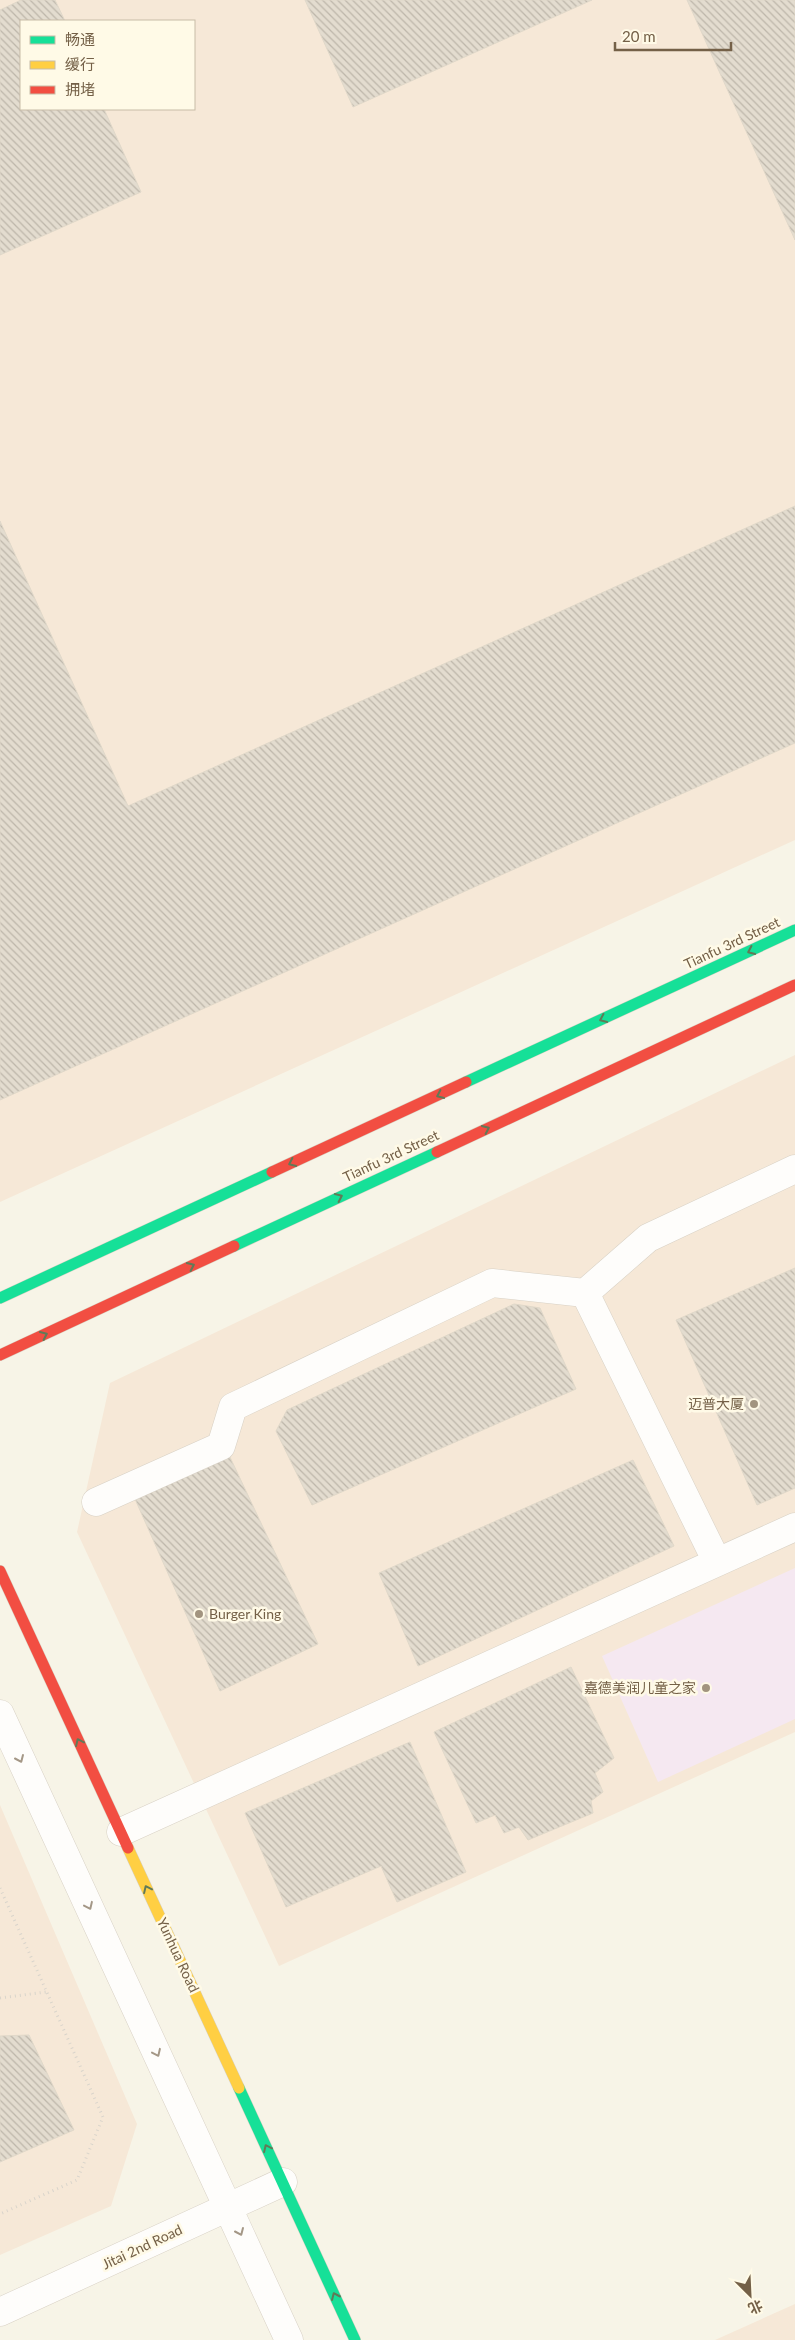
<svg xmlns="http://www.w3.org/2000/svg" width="795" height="2340" viewBox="0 0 795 2340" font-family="Lato,'Noto Sans SC',sans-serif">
  <defs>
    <pattern id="building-back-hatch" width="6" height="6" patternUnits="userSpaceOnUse" patternTransform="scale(1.25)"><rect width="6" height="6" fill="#e3dccf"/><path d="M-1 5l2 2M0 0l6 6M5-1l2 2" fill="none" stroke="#bdb6aa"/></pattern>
  </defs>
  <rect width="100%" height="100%" fill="#f7f4e7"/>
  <path fill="#f6e8d7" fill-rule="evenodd" d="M0,0H795V840L0,1202ZM21,21H194V109H21Z
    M795,1055V1732L279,1966L77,1532L110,1383Z
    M0,1805L137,2124L111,2206L0,2255Z
    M795,2304V2340H715Z"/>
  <path fill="#f5e8f1" d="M795,1568V1719L658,1782L602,1656Z"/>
  <path fill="url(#building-back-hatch)" stroke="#e0d8c9" d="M21,0H55L65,21H21V109H104L141,192L0,255V10Z
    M305,0H592L353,107Z
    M687,0H795V240Z
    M795,506V743L0,1100V521L128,806Z
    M795,1268V1488L757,1505L676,1320Z
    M514,1304L540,1308L576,1389L312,1505L276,1431L287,1410Z
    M229,1455L318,1644L220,1691L135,1499Z
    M633,1460L674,1546L418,1666L379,1573Z
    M571,1667L614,1758L595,1773L603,1792L591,1801L593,1813L528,1840L519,1827L504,1833L495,1815L476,1823L434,1732Z
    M410,1742L466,1872L397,1902L381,1866L286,1907L245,1813Z
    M29,2035L74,2130L0,2162V2036Z"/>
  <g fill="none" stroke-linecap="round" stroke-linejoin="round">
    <g stroke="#d8d1c5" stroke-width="29">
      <path id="street" d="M585,1293L648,1238L795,1169
        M96,1502L221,1446L233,1407L492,1283L585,1293L717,1562
        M0,1714L289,2340
        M121,1832L795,1527
        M0,2312L283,2182"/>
    </g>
    <g stroke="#d7d1c3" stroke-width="12">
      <path id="fast" d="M466,1082L795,930
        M234,1246L437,1152
        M0,1298L272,1172
        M239,2088L355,2340"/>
    </g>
    <g stroke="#d7d1c3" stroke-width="12">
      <path id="slow" d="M128,1848L239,2088"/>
    </g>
    <g stroke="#d7d1c3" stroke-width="12">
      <path id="jam" d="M437,1152L795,985
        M272,1172L466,1082
        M0,1355L234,1246
        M0,1571L128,1848"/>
    </g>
    <path stroke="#d9d4cb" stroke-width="3" stroke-dasharray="1 4" stroke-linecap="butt" d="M0,1888L103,2117L77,2180L0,2214
      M0,1998L46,1992"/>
    <use href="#street" stroke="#fefdfb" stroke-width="28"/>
    <use href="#fast" stroke="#16e098" stroke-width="11"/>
    <use href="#slow" stroke="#ffcf43" stroke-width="11"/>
    <use href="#jam" stroke="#f24e42" stroke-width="11"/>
  </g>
  <defs><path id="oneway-chevron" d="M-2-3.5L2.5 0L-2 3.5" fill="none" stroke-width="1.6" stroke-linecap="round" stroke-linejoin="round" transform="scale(1.25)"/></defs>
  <g stroke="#617a57">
    <use href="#oneway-chevron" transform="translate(751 951) rotate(155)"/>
    <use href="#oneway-chevron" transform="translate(603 1019) rotate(155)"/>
    <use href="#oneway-chevron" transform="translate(440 1095) rotate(155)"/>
    <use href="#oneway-chevron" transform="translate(486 1129) rotate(-25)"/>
    <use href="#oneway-chevron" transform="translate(292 1163) rotate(155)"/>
    <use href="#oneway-chevron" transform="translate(339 1197) rotate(-25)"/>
    <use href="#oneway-chevron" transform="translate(191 1266) rotate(-25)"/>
    <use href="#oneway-chevron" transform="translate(44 1335) rotate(-25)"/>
    <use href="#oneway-chevron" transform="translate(79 1742) rotate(-115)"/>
    <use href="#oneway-chevron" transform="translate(147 1889) rotate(-115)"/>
    <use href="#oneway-chevron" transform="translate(267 2148) rotate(-115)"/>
    <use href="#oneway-chevron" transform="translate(335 2296) rotate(-114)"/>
  </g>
  <g stroke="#a49786">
    <use href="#oneway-chevron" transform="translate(20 1759) rotate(66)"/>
    <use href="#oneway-chevron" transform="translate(89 1906) rotate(65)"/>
    <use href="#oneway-chevron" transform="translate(157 2053) rotate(65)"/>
    <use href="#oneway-chevron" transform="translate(240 2232) rotate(66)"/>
  </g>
  <g fill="#a2947f" stroke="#fffae7" stroke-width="2">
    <circle cx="754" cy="1404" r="5"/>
    <circle cx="199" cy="1614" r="5"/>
    <circle cx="706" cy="1688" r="5"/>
  </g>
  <g text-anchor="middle" stroke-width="5" stroke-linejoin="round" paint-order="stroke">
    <g font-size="14" fill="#746047" stroke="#fffae7">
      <text transform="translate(732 943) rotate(-25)" y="5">Tianfu 3rd Street</text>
      <text transform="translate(391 1156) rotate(-25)" y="5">Tianfu 3rd Street</text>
      <text transform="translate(178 1955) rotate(65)" y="5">Yunhua Road</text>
      <text transform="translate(142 2247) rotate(-25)" y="5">Jitai 2nd Road</text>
    </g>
    <g font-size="14" fill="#746047" stroke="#fffae7" text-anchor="end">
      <text x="744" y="1409">迈普大厦</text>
      <text x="209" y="1619" text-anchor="start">Burger King</text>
      <text x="696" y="1693">嘉德美润儿童之家</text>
    </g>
  </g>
  <rect x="20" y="20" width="175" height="90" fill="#fffae7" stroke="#c7bca7"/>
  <rect x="30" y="36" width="25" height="8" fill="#16e098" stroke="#c7bca7"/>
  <text x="65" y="45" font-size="15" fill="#746047">畅通</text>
  <rect x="30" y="61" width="25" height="8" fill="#ffcf43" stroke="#c7bca7"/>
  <text x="65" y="70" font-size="15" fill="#746047">缓行</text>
  <rect x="30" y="86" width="25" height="8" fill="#f24e42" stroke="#c7bca7"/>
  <text x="65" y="95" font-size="15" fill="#746047">拥堵</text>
  <g transform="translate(750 2295) rotate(156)" stroke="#fffae7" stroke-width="4" paint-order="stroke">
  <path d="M0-4L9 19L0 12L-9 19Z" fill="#746047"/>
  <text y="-8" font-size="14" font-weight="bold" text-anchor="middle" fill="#746047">北</text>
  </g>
  <path d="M615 42v8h116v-8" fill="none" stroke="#746047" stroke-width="2.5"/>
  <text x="622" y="42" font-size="15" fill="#746047" stroke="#fffae7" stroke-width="4" paint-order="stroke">20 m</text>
</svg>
